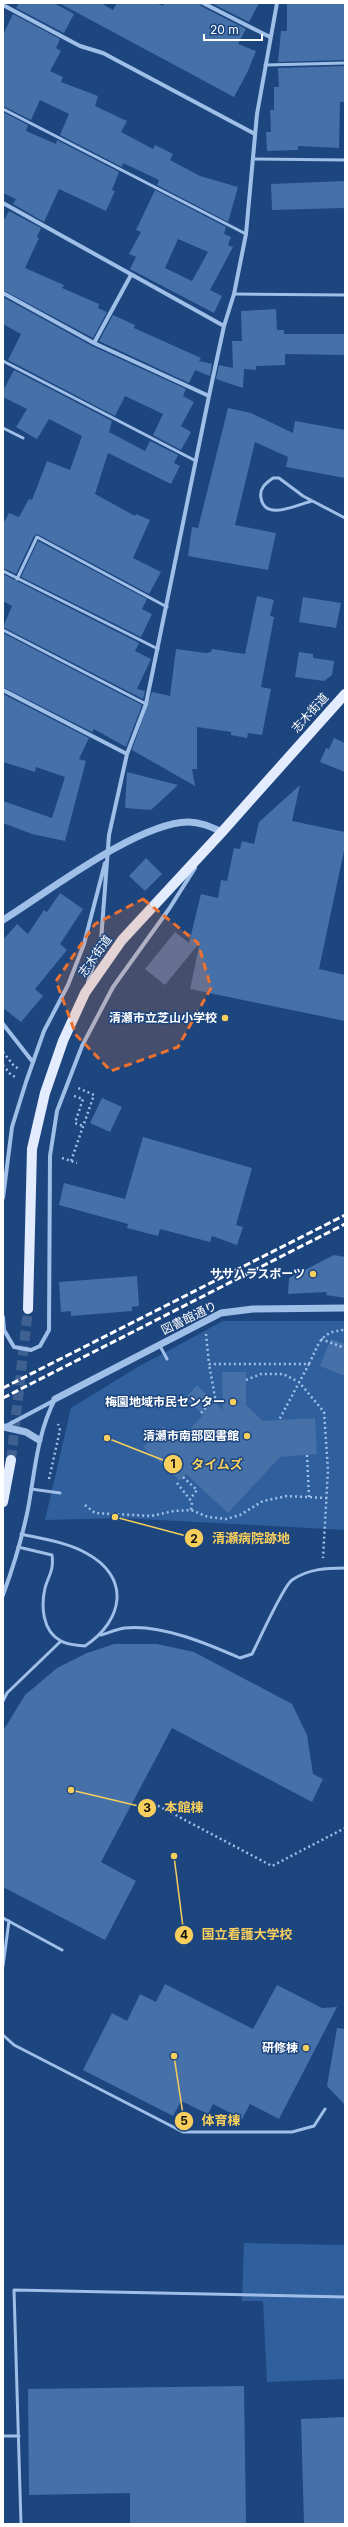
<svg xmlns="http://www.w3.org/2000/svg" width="348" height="2527" viewBox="0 0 348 2527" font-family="Inter,'Noto Sans JP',sans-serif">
  <rect width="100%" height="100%" fill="#1d457e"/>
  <path fill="#2f5f9d" d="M223,1321H345V1530L122,1518L45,1520L71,1408L136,1368Z
    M244,2243L345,2245V2379L267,2382L263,2301H242Z"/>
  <path fill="#4570a8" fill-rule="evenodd" d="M19,3H54L74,14L64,33L16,8Z
    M59,3H101L113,10L117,3H156L163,6L164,3H200L201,6L246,29L238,44L256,51L247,73L234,97Z
    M211,3H259L249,22Z
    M287,3H345V60L278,62L281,31H287Z
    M13,14L60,39L56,48L61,51L50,71L63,77L61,82L98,96L95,106L127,121L121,132L153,149L155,145L173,154L170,160L200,176L238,187L228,222L157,185L159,180L123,163L122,167L60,135L69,114L40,100L31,120L3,106V35Z
    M345,66V102H340L339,148L298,146V150L267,151L266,132H271L270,110H274V87H279L278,68Z
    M3,112L28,125L26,131L56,144L57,140L119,172L112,190L115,191L106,211L59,189L44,222L13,204L16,199L3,193Z
    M345,181V208L272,210L271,184Z
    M155,190L226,227L224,234L231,237L228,245L233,247L210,290L222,296L214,313L130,269L136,257L129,254L141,232L136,230ZM178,239L208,252L192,281L165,268Z
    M9,211L41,228L37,237L39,238L25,268L64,285L62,288L99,304L98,308L107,312L93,338L3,290V222Z
    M3,297L92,346L186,389L183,396L194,402L181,426L191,432L181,450L153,435L163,414L125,396L115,416L8,360L21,334L3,324Z
    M276,309L277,330H284V334H345V355L285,354V365L256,366V370L244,369L243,388L216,379L219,365L233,368L232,341H242L241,311Z
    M113,315L135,325L134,328L201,358L199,361L212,364L210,376L195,370L189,383L99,341Z
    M14,370L112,421L109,432L145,451L150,441L178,455L174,463L180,466L171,484L108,453L95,494L135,516L136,514L150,520L133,558L161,572L149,594L37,534L34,536L16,574L3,568V524L9,513L19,517L29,499L32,500L47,461L70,470L82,436L49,419L37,439L16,427L27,409L3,397V391Z
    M228,408L251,413L293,433L295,421L345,430V478L286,467L288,457L255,442L235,525L276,533L268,570L188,556L192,527L198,528Z
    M38,541L147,599L142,609L152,614L141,637L21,577Z
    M3,574L139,643L135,651L151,659L137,689L145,691L143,699L3,627L12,606L3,601Z
    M257,596L274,600L270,616L274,617L261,687L271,689L262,735L248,733L247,738L231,735V732L197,727V769H192L195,786L132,750L152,692L170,696L176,649L206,653L211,652L212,649L245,654Z
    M303,597L341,603L336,628L299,622Z
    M3,633L142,705L126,747L94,729L92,732L3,687Z
    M299,652L313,654V658L334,661L332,675L324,681L295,677Z
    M3,694L89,738L79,759L86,761L65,841L32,834L3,823V801L52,818L65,777L36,767L35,772L3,762Z
    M334,738L345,743V772L320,762L326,748L329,749Z
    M127,772L178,785L151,810L125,808Z
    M300,785L292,821L345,832V846L319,969L345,975V1021L190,989L200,942L165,985L145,969L175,932L189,943L201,894L218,898L221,880L227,881L234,848L240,849L242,841L254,844L259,822Z
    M146,858L162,874L145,891L129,876Z
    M60,893L83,909L60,944L67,950L35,989L43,996L21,1022L3,1008V940L17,924L28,934L44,910L47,912Z
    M102,1098L122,1107L110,1132L90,1123Z
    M143,1137L252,1168L236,1225L243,1227L237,1245L212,1236L210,1242L160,1229L158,1236L127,1228L128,1224L59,1205L64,1183L125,1199Z
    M334,1255L345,1257V1298L326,1295L327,1292L288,1294L289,1278Z
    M137,1276L139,1306L132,1307V1311L71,1316V1311L61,1312L59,1282Z
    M331,1339L345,1344V1376L320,1366Z
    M222,1372H246V1405L263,1421L315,1418L317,1454L280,1457L228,1513L186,1474L180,1481L143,1447L163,1426L179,1441L203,1415L185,1398L197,1385L223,1410Z
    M114,1644H157L194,1652L292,1704L307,1735L313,1774L323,1779L312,1802L172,1728L101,1862L136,1881L105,1940L3,1887V1731L25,1695L57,1668L87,1653Z
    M165,1984L253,2029L277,1985L322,2008L337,2007L279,2119L250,2104L242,2119L213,2104L208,2114L181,2101L173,2116L83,2070L112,2013L127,2021L140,1994L156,2002Z
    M337,2028L345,2029V2105L327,2086Z
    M244,2386L246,2524H130V2493L29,2495L28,2389Z
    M345,2417V2524H304L301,2419Z"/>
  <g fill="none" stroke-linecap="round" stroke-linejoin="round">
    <path stroke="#3f6191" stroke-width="10" stroke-dasharray="10 5" stroke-linecap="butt" d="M11,1460L28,1309"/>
    <path stroke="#9fbfe8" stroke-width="2.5" stroke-dasharray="2 3" stroke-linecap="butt" d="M3,1052L14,1066L19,1069
      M3,1065L11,1075L16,1077
      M74,1096L83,1099L75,1123L83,1126
      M62,1158L77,1163
      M71,1161L94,1095L78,1088
      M206,1334L209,1364H309L279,1420
      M321,1339L345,1348
      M309,1364C319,1344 320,1331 345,1330
      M246,1380L261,1374H283L299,1382L324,1412L328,1470L323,1558
      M201,1413L215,1397L209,1364
      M307,1455L309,1497
      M183,1477L197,1490L190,1499
      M49,1479L60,1430L58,1424
      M177,1483L192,1502L191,1510
      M85,1505L95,1513L151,1516L174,1511L191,1510L208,1517L226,1519L240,1515L263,1501L287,1496L327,1498
      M149,1801L272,1866L345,1828"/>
    <path stroke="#9fbfe8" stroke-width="3" d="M265,65L345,63
      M3,109L246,234
      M253,159L345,160
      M234,294L345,295
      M3,361L196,461
      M3,428L23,438
      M312,501C298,504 265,522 261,498C259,488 266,483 273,478H279L303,496L345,518
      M3,571L158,649
      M17,579L37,537L167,607
      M3,630L146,704
      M160,1346L167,1359
      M31,1489L60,1493
      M18,1547L52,1555C54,1571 49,1574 45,1588C41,1606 42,1631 61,1641C67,1645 78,1645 85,1646C124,1620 131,1577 86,1553C67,1542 42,1539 21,1534
      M101,1635C108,1633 117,1629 125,1628C161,1624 208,1644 240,1658L252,1654C259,1641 283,1586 292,1580C308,1569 326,1568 345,1568
      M3,1701L7,1693L61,1641
      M3,1918L62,1950
      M3,1966L9,1921
      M3,2035L14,2045L183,2132H292L314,2126L325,2109
      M3,2436H19
      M21,2524L14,2290L345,2297"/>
    <path stroke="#9fbfe8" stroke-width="4" d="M203,3L270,37
      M3,5L80,46L103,53L255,134
      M3,203L224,326
      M3,293L94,343L209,396
      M94,343L131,275
      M3,690L127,754
      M88,982L101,941L109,835L127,754L146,704L209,396L224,326L234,294L246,234L257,114L277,3
      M3,1024L32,1061
      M3,1198L12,1127L26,1082L44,1031L68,985L84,944L105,863
      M3,1317L4,1330L14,1347L31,1350L40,1346L49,1330L50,1156L57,1111L82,1046L113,987L169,909L195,868
      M4,1427L55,1400
      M3,1595C13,1568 22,1538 28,1509C35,1471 37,1434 55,1399"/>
    <path stroke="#9fbfe8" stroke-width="7" d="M3,920C48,892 137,823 188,822C201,822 211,827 222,832
      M55,1399L221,1313L253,1309L345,1308
      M4,1427L26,1432L39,1440"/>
    <path stroke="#e2ecfe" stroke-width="10" d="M28,1309L32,1149L45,1093L63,1041L85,993L122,940L222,832L345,694
      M3,1502L11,1460"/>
    <path stroke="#fff" stroke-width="3" stroke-dasharray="7 3" stroke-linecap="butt" d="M3,1388L345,1215
      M3,1398L345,1224"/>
  </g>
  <path fill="#eb7230" fill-opacity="0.2" stroke="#eb7230" stroke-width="3" stroke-dasharray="8 5" stroke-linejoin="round" d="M143,899L198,943L211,988L178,1047L111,1071L76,1035L56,981L95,924Z"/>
  <g fill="#f8cf5d" stroke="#1d457e" stroke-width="1.5">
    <circle cx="225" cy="1018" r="4"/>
    <circle cx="313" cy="1274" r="4"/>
    <circle cx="233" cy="1402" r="4"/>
    <circle cx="247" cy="1436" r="4"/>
    <circle cx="306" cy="2048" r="4"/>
  </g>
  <g text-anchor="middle" stroke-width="3" stroke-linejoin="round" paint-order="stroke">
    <g font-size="12" fill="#fff" stroke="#1d457e">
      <text transform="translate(310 713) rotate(-48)" y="4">志木街道</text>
      <text transform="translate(95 956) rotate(-54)" y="4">志木街道</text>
      <text transform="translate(189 1318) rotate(-26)" y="4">図書館通り</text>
    </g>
    <g font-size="12" font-weight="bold" fill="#fff" stroke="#1d457e" text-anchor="end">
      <text x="217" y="1022">清瀬市立芝山小学校</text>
      <text x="305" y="1278">ササハラスポーツ</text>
      <text x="225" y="1406">梅園地域市民センター</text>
      <text x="239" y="1440">清瀬市南部図書館</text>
      <text x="298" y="2052">研修棟</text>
    </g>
  </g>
  <path fill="none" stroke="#f8cf5d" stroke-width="1.5" d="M107 1438L173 1464M115 1517L194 1538M71 1790L147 1808M174 1856L184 1935M174 2056L184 2121"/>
  <g fill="#f8cf5d" stroke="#1d457e" stroke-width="1.5">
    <circle cx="107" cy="1438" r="4"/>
    <circle cx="115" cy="1517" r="4"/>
    <circle cx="71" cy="1790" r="4"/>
    <circle cx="174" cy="1856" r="4"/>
    <circle cx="174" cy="2056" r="4"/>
    <circle cx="173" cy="1464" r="10"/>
    <circle cx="194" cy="1538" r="10"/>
    <circle cx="147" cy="1808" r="10"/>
    <circle cx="184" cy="1935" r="10"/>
    <circle cx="184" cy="2121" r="10"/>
  </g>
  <g font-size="12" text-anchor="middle" font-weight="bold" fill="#111">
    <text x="173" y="1468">1</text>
    <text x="194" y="1543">2</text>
    <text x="147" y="1812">3</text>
    <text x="184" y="1939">4</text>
    <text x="184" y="2125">5</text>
  </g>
  <g font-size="13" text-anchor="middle" font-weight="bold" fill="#f8cf5d" stroke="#1d457e" stroke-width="3" stroke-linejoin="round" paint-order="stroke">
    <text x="217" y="1469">タイムズ</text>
    <text x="251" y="1543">清瀬病院跡地</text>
    <text x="184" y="1812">本館棟</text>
    <text x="247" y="1939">国立看護大学校</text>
    <text x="221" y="2125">体育棟</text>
  </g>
  <rect width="348" height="2527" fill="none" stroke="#ffffff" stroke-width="8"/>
  <path d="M204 34v6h58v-6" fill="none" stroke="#ffffff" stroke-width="2"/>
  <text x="210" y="34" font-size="12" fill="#ffffff" stroke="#1d457e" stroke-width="3" paint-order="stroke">20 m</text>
</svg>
